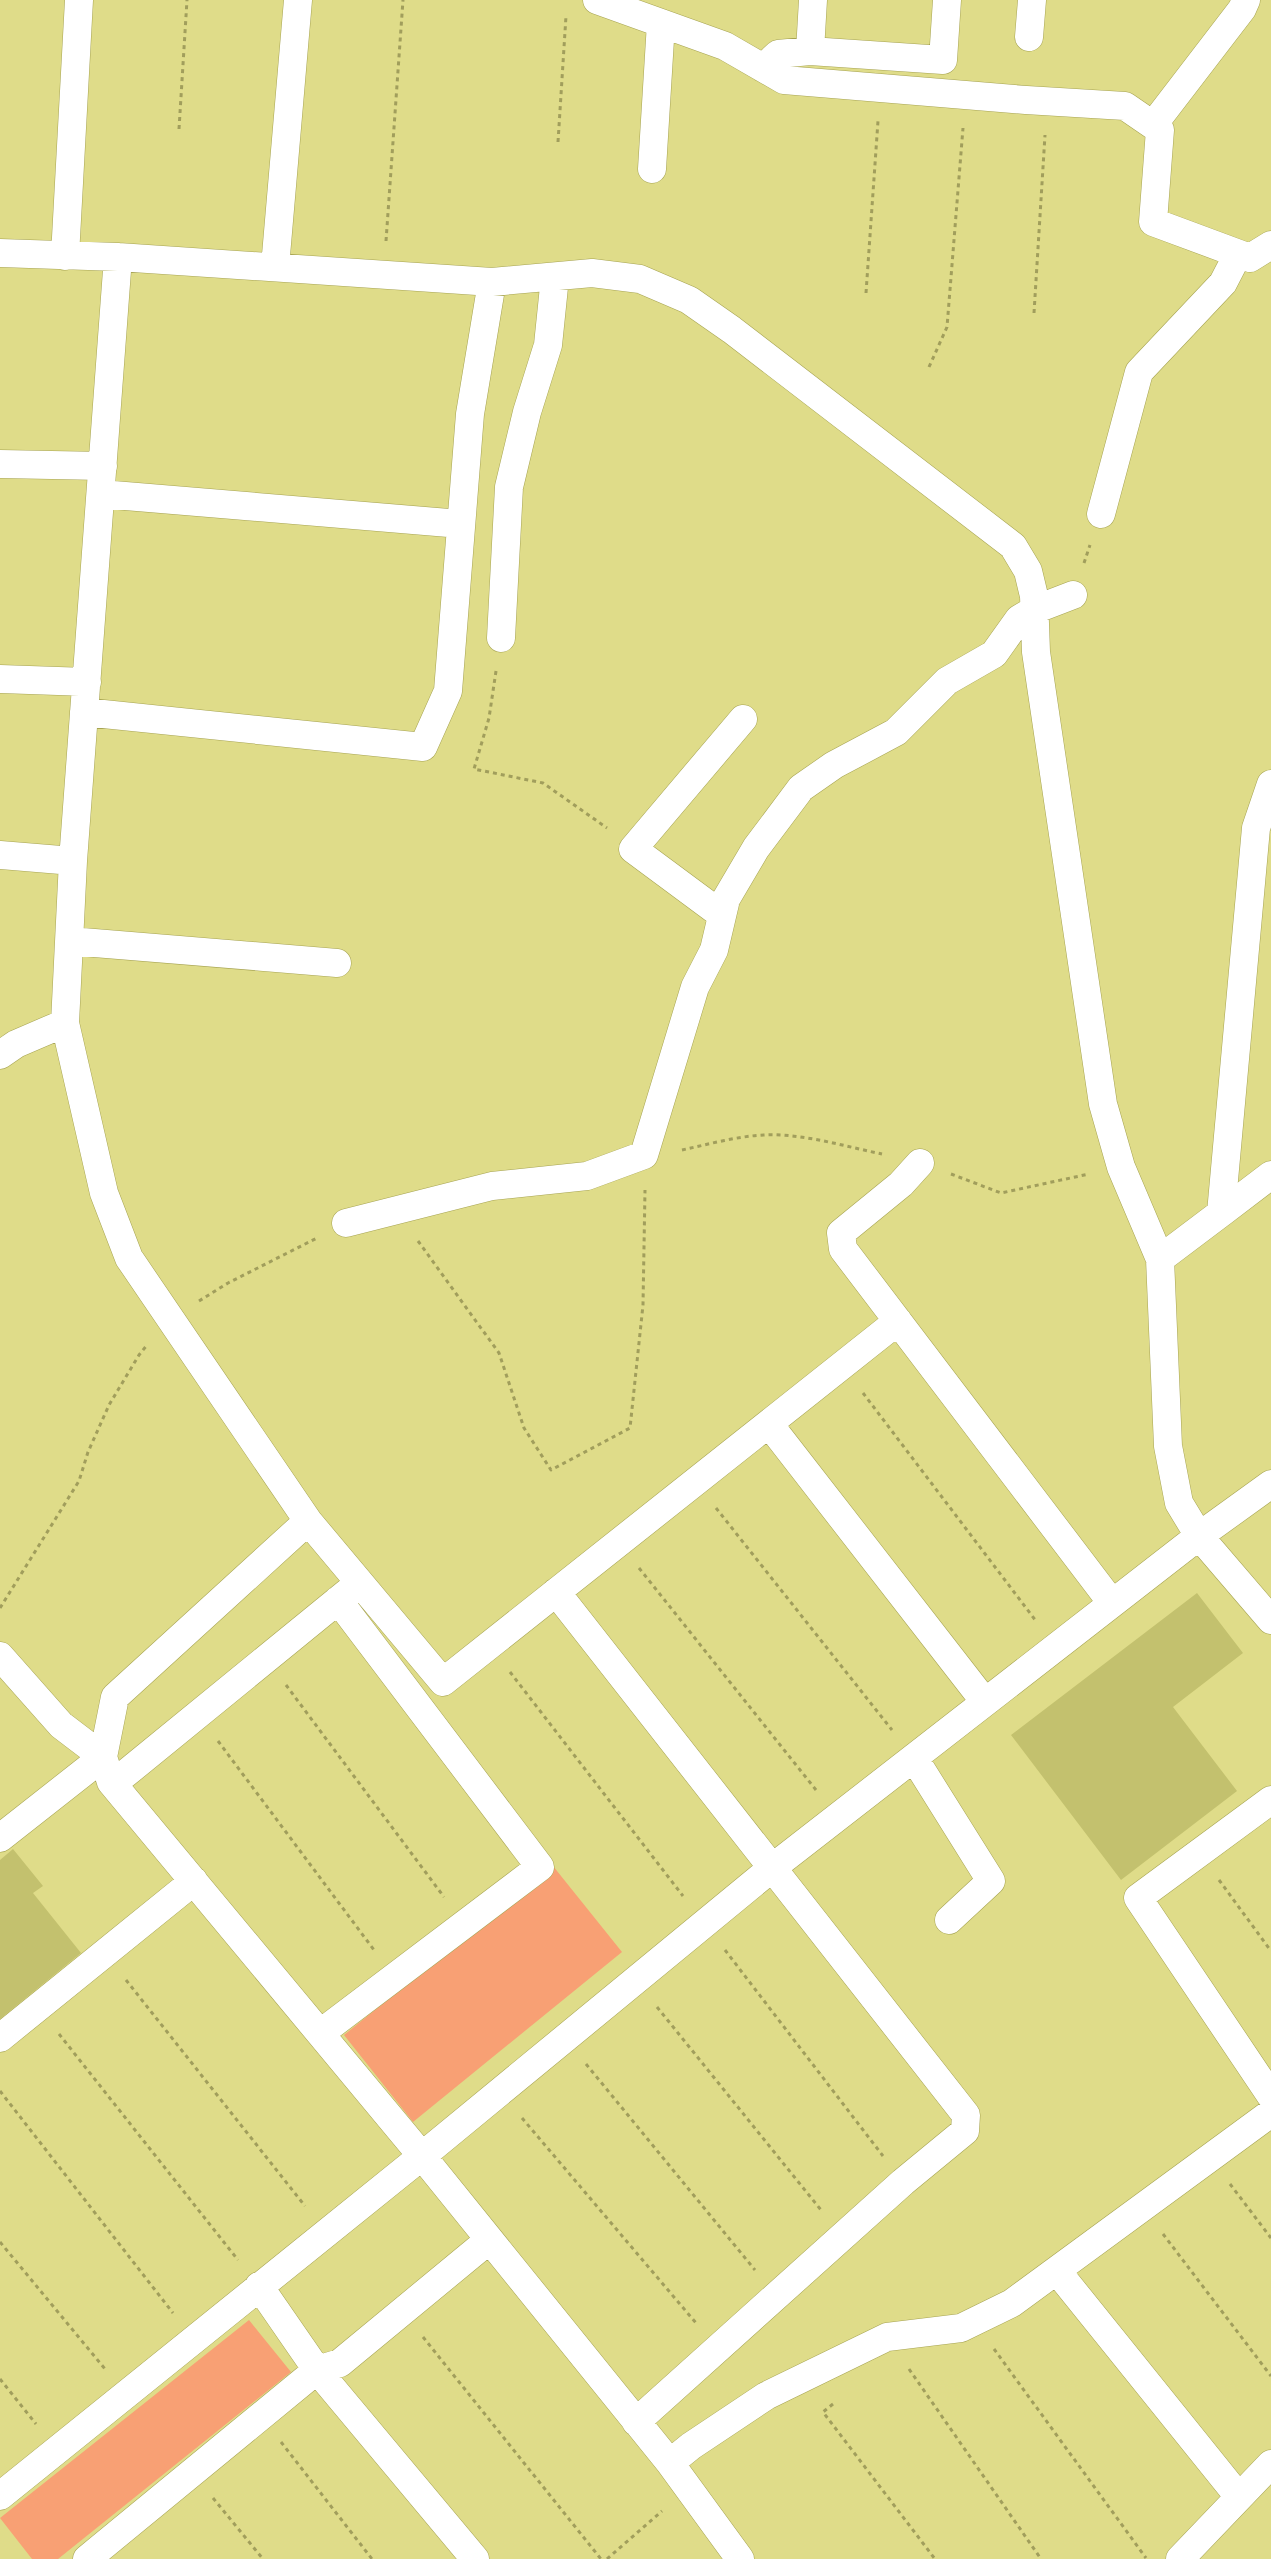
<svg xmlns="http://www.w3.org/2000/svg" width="1271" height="2559" viewBox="0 0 1271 2559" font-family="'Nunito Sans',sans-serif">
  <rect width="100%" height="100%" fill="#dfdc89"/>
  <path fill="#f8a074" d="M553,1866L622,1952L413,2122L344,2035Z
    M249,2320L291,2372L58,2559H32L0,2518Z"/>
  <path fill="#c3c16e" d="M1197,1593L1243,1653L1173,1707L1237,1791L1121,1880L1011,1735Z
    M13,1849L43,1886L33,1893L81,1953L0,2019V1860Z"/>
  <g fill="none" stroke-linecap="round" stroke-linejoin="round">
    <g stroke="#a7a452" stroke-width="29">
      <path id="minor" d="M597,0L725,46L784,80L1026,100L1125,106L1160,130L1153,222L1250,258L1271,245
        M1029,37L1032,0
        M810,51L813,0
        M763,68L778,54L810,51L943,60L947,0
        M1153,125L1242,9L1246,0
        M652,169L661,23
        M0,253L118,257L492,282L592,273L640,279L689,300L732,330L1013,546L1028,571L1034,596L1036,652L1103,1104L1121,1167L1160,1259L1168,1446L1179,1503L1199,1536L1271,1620
        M65,256L79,0
        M118,257L73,861L65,1023L104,1193L129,1258L308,1521L115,1697L103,1757L111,1782L422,2156L670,2463L740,2559
        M275,267L298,0
        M0,464L103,466
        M101,494L461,524
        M1101,514L1139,372L1223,283L1238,254
        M501,638L509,487L527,412L548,345L555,277
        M0,679L87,682
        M84,712L423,747L448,691L470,414L492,282
        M0,855L73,861
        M722,915L633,849L743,719
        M70,941L337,963
        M0,1055L16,1044L65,1023
        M920,1163L901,1184L841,1233L843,1249L1112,1603
        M1221,1213L1271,1175
        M346,1223L492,1186L587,1176L644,1155L695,987L714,950L726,899L756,848L801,788L834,765L896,732L947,681L994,654L1019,619L1034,610L1073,595
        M1160,1259L1221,1213L1256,828L1271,784
        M769,1424L985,1702
        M308,1521L443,1682L898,1321
        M556,1592L966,2115L965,2131L903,2182L636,2422
        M0,1656L61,1725L103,1757
        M914,1758L991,1881L949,1920
        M111,1782L125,1774L353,1588
        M1271,1800L1138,1898L1271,2096
        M0,1838L103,1757
        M322,2032L540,1867L338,1600
        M0,2038L194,1881
        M1057,2271L1239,2497
        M259,2286L317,2370L475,2559
        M670,2463L691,2446L766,2396L887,2337L961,2328L1012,2303L1271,2113
        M0,2496L422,2156L772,1868L1199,1536L1271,1484
        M87,2559L317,2370L340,2363L489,2240
        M1180,2559L1271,2464"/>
    </g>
    <path stroke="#a19e5c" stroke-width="3" stroke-dasharray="4 4" stroke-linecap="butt" d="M179,129L187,0
      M558,142L566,16
      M386,241L403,0
      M866,293L878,121
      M1034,313L1045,135
      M929,367L947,327L963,128
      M1084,563L1090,545
      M496,671L489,718L474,769L543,783L607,828
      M682,1150C714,1143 748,1133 781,1135C815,1137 848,1147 882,1154
      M951,1174L1001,1193L1089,1174
      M418,1241L499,1353L524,1428L551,1470L630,1428L643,1305L645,1190
      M199,1301L228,1283L317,1238
      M863,1393L1036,1621
      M716,1508L892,1730
      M639,1568L816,1790
      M0,1608L79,1481L88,1452L109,1405L139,1355L147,1345
      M510,1672L683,1896
      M286,1685L444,1897
      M218,1741L374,1950
      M1219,1880L1271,1951
      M725,1950L883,2156
      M126,1980L305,2206
      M657,2007L821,2210
      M59,2034L238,2260
      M586,2064L755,2270
      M0,2091L173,2313
      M522,2118L696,2323
      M1230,2184L1271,2238
      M1163,2234L1271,2376
      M0,2242L105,2369
      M423,2337L601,2559
      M994,2349L1146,2558
      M909,2369L1041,2559
      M0,2379L36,2424
      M833,2404L823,2412L935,2559
      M281,2442L372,2559
      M213,2498L263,2559
      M607,2559L662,2511"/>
    <use href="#minor" stroke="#fff" stroke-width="28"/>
  </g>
</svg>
